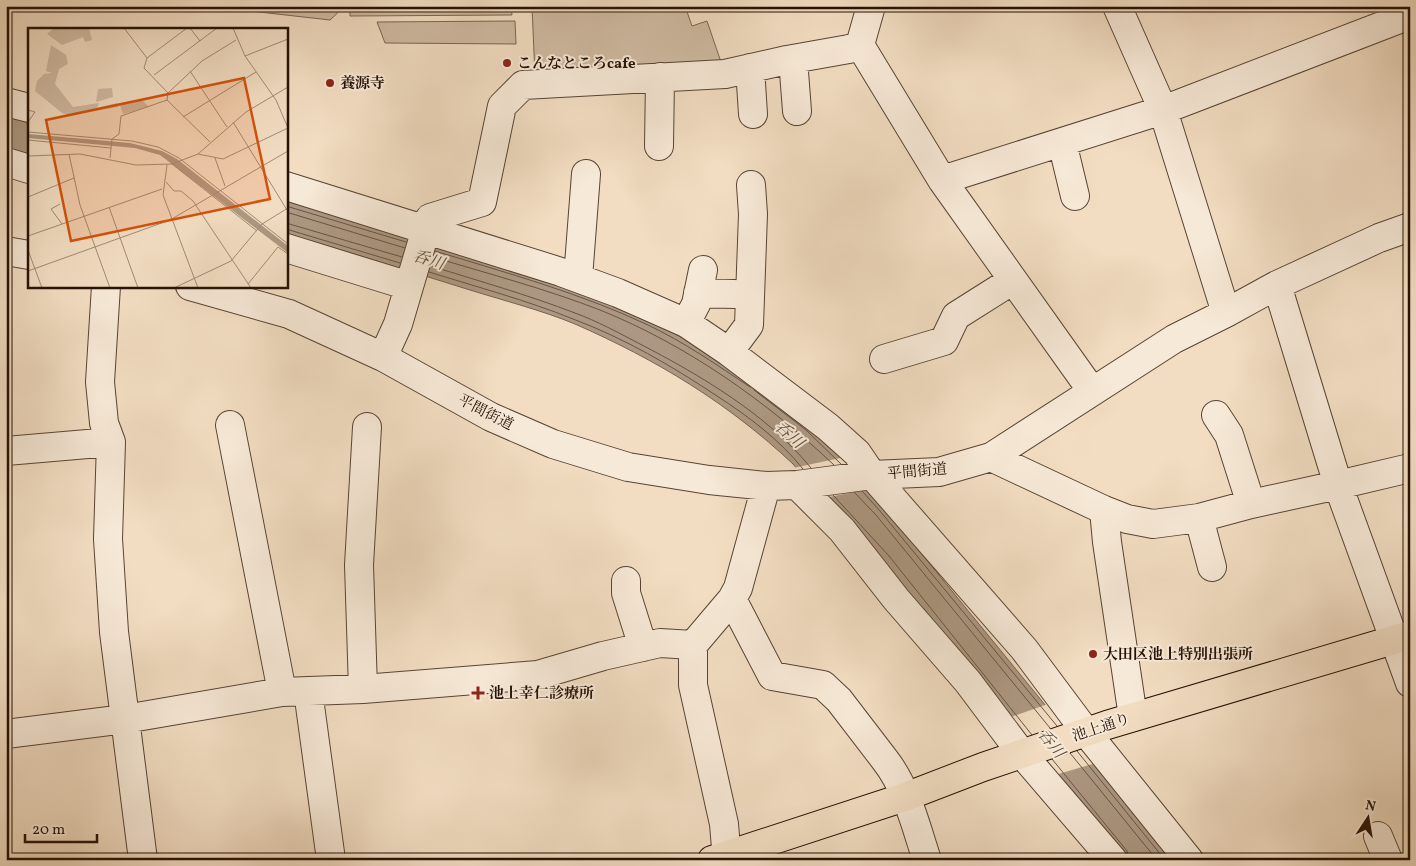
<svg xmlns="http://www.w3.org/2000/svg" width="1416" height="866" viewBox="0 0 1416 866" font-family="Vollkorn,'Noto Serif JP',serif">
  <rect width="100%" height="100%" fill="#f2ddc2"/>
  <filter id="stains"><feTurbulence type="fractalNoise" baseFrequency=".004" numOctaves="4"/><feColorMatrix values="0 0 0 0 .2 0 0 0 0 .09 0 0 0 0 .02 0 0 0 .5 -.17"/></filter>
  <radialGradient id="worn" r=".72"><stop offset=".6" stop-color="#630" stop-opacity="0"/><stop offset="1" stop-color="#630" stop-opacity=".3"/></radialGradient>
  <path fill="#cfbaa2" stroke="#7a6654" d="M206,6H345L330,20Z
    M350,6H511L512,15L350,16Z
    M532,6H685L692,26L707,21L722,65L535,76Z
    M515,21L516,44L385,43L377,22Z"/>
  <path fill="#ac9882" stroke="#766250" d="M6,115L29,122V154L6,147Z
    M286,200L544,279L652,321L704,350L809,427L844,459L1172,860H1120L793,464C728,403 657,360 575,324C541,310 505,301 470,290C409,271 348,252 286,233Z"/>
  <path fill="#f2ddc2" d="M845,457L870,489L819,499L793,468Z
    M1048,704L1096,763L1048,777L1002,720Z"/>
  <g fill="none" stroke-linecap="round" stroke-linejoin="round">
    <path stroke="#685444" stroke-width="1" d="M286,206L406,242
      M286,212L405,248
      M286,223L402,257
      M286,229L400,263
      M435,251C507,273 580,293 648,325C684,342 717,365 750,387
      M433,257C489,274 546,289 600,310C687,345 766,401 834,465
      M431,266C479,281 528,295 575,313C597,321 619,333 640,344C700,375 768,415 811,468
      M429,272C477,287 526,300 573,319C624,338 672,366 717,396C748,416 780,440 803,469
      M754,390L806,430L841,464
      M862,491L880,511L1057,726
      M854,492L876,515L1050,728
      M833,495L889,556L1032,735
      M1077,751L1165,860
      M1070,753L1157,860
      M1052,759L1127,851L1130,860"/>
    <g stroke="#584434" stroke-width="30">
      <path id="minor" d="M871,6L860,45L942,180L1092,391
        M1117,6L1163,110L1226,313
        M793,59L797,111
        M750,68L753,114
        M6,102L29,108
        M1062,142L1075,196
        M659,146L660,77
        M6,162L29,169
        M942,180L1163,110L1410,15
        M286,186L561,272L618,293L686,323L729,352L828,427L857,453L872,475L1024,649L1086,732L1189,860
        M286,248L409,286
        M6,251L29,255
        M578,278L586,174
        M1277,285L1338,485L1410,683
        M106,286L100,382L104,423L111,442L108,539L114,632L143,860
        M190,286L289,314L383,357L491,417L553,444L628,467L709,480L766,486L797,485L872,475L939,472L991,457L1174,339L1226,313L1277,285L1379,238L1410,227
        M698,293L734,294
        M686,323L696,304L703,270
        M729,352L749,325L753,214L751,185
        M383,357L398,324L423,239V228L430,218L482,202L502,106L523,85L725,74L787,60L849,49L860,45
        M884,359L944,341L956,316L1013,280
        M1216,415L1229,435L1251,504
        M230,425L282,692
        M6,451L111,442
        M991,457L1104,510L1127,519L1153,524L1199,518L1251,504L1338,485L1410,468
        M797,485L842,530L896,599L968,682L1022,754L1113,860
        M1104,510L1107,542L1133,717
        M1199,518L1212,567
        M626,581V593L643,647
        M732,599L772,676L823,685L839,700L885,760C907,788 916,827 927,860
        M363,689L359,565L367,427
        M308,691L331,860
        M6,734L125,719L282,692L363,689L538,675L603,656L660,643L693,645
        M1378,836L1388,860
        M727,860L724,824L693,685V645L732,599L738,588L766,486"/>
    </g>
    <g stroke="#251105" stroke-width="30">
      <path id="major" d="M712,860L905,797L983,767L1107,725L1410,635"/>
    </g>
    <use href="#minor" stroke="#f7e9d7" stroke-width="28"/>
    <use href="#major" stroke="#f2ddc2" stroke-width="28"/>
  </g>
  <g fill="#8f2418" stroke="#f7e9d7" stroke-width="2">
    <circle cx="507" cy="63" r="5"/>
    <circle cx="330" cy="83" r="5"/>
    <circle cx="1093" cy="654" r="5"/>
    <path d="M475.5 685.5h5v5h5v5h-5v5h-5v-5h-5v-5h5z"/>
  </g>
  <g text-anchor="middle" stroke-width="4" stroke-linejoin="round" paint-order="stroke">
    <g font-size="15" font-weight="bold" fill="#251105" stroke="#f7e9d7" text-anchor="start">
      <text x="517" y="68">こんなところcafe</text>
      <text x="340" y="88">養源寺</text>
      <text x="1103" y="659">大田区池上特別出張所</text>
      <text x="489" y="698">池上幸仁診療所</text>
    </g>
    <g font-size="15" fill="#251105" stroke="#f7e9d7">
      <text transform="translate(486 412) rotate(27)" y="5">平間街道</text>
      <text transform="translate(917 471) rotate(-5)" y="5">平間街道</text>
      <text transform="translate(1101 727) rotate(-18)" y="5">池上通り</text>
    </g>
    <g font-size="16" font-style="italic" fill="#624e3d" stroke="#f7e9d7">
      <text transform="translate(429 259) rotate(17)" y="6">呑川</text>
      <text transform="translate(790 434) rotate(41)" y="6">呑川</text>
      <text transform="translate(1052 743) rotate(51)" y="6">呑川</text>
    </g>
  </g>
  <g transform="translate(28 28)">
    <rect width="260" height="260" fill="#f2ddc2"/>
    <path d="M26,0H61L64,12L57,14L55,9L34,17L19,6ZM23,17L38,27L40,36L31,41L27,56L45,79L71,75L69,80L89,75L90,79L41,87L34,85L7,63L9,53L16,46L24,45L18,43ZM84,60L85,69L68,74L70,61ZM113,71L121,79L95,86L92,77Z" fill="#cfbaa2"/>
    <path d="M0,106L102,115L134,123L149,131L260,218V225L132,127L107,120L0,110Z" fill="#ac9882"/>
    <path fill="none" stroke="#a08b76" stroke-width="1" d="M96,0L119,30M159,0L119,30L116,40L140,65L139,72L182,114M162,0L172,13M205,0L217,28L248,72L260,100M217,28L260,11M162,43L199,99M126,47L189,0M140,65L174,33L208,12M0,82L7,84L0,94M155,89L228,44M205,94L259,182M0,104L104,113L130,119L151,130L260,216M0,112L83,120M41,126L52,177L82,260M170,126L195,131L260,100M0,128L52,126L108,137L144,136L170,126L218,84L260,59M82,130L84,111L91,106L93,88L139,72M187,130L197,158M144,136L229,203M139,137L135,167L170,260M138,154L146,163H153L165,173L223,260M0,169L46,150M32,176L23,181L34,196M81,179L110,260M0,208L134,161M0,222L14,260M0,243L142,192L260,123M220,256L250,219L260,226M146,260L203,233L234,196L260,180"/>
    <path fill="#d4520b" fill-opacity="0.15" stroke="#d4520b" stroke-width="2.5" d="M216,50L242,171L43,213L18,92Z"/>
    <rect width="260" height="260" fill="none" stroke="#251105" stroke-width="2.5"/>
  </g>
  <rect width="1416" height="866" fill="none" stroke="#f2ddc2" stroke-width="25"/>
  <rect x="8" y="8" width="1401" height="851" fill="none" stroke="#251105" stroke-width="2.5"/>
  <rect x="12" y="12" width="1391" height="841" fill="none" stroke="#251105"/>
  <g transform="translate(1368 818) rotate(12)" stroke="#f7e9d7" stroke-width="4" paint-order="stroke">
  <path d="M0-4L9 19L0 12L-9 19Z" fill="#251105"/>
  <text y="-8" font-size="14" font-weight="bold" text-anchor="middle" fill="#251105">N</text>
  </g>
  <path d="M25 834v8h72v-8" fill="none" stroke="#251105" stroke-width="2.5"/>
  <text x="32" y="834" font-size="15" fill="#251105" stroke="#f7e9d7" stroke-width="4" paint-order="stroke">20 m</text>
  <rect width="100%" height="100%" filter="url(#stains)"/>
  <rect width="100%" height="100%" fill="url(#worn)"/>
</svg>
